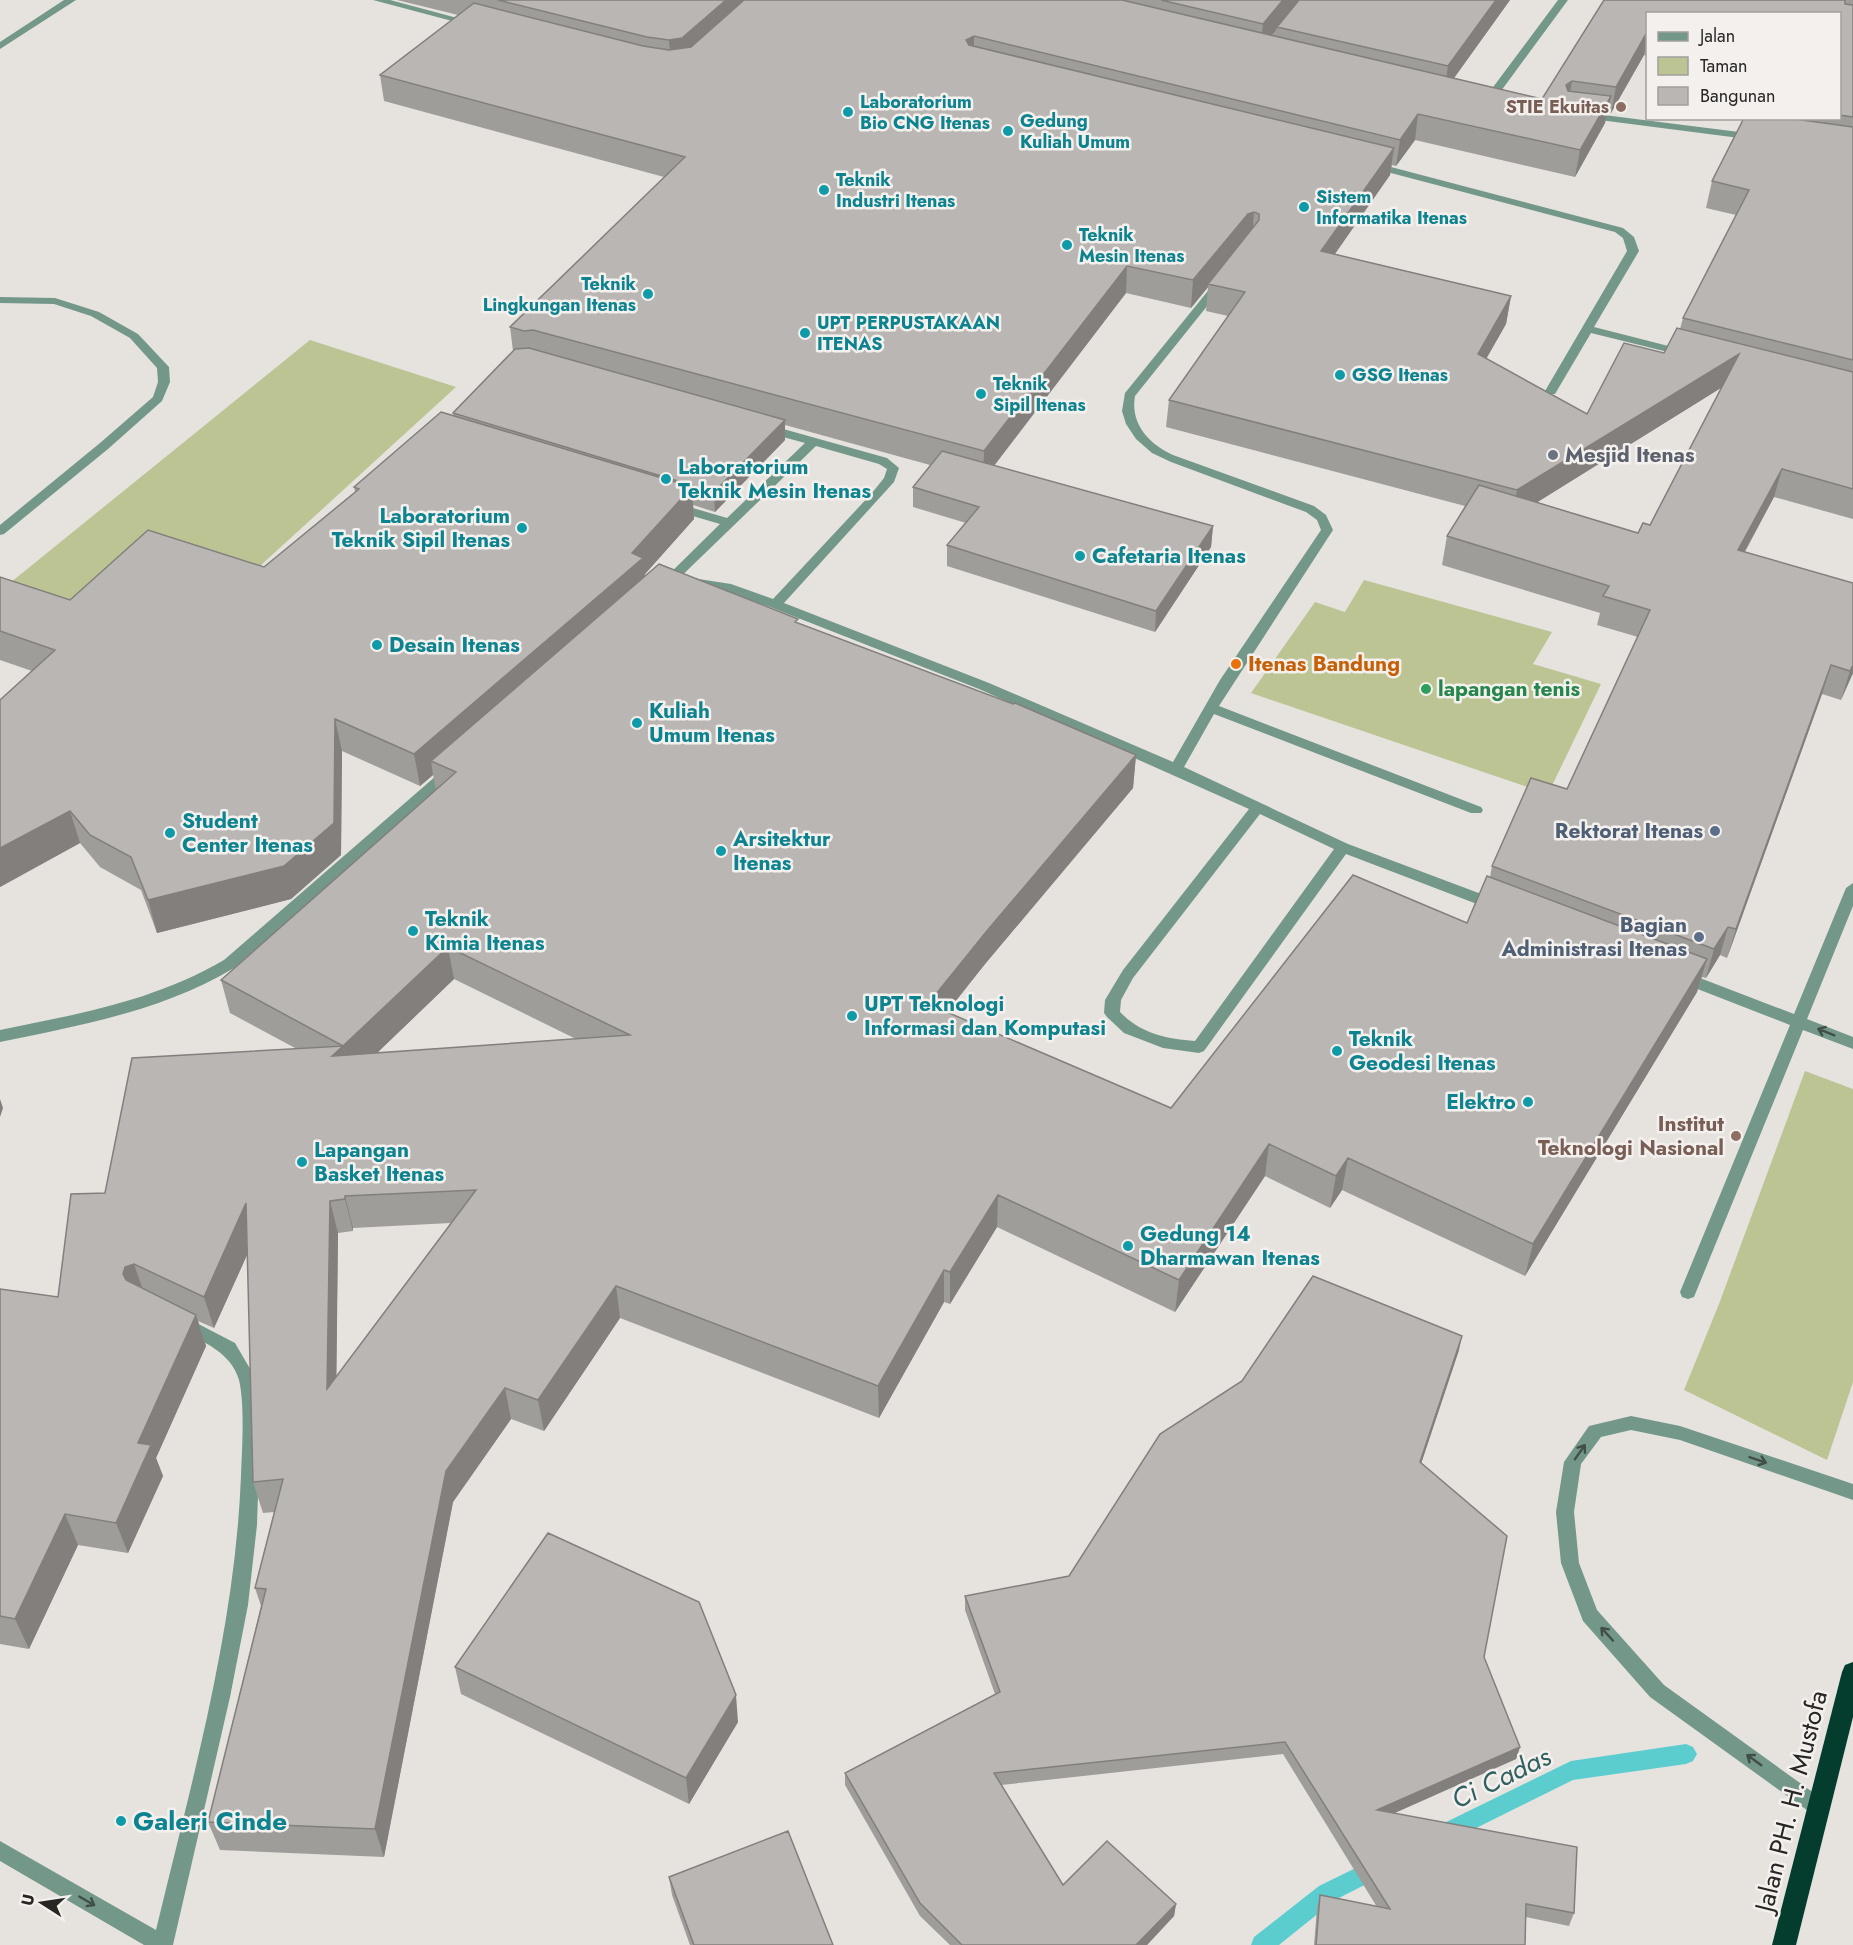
<svg xmlns="http://www.w3.org/2000/svg" width="1853" height="1945" viewBox="0 0 1853 1945" font-family="Jost,sans-serif">
  <rect width="100%" height="100%" fill="#e6e3df"/>
  <path fill="#bcc494" d="M310,340L456,387L236,588L101,613L0,591Z
    M1364,580L1552,632L1533,664L1601,684L1548,794L1251,693L1315,602L1345,612Z
    M1805,1071L1853,1089V1382L1827,1460L1684,1390L1719,1304Z"/>
  <g fill="none" stroke-linecap="round" stroke-linejoin="round">
    <path fill="#5bcdce" fill-rule="evenodd" d="M1686,1744L1693,1747L1697,1754L1693,1761L1686,1764L1573,1780L1444,1844L1436,1841L1433,1834L1436,1827L1571,1761Z
      M1378,1857L1386,1860L1389,1867L1386,1874L1335,1900L1279,1945H1251L1254,1937L1319,1886Z"/>
    <path fill="#73988a" fill-rule="evenodd" d="M64,0H76L0,49V42Z
      M373,0H390L476,23L471,26Z
      M1558,0H1568L1490,106H1482V102Z
      M1588,113L1755,134L1760,137L1755,140L1584,118L1583,116Z
      M1372,162L1623,228L1634,237L1639,251L1594,327L1688,351L1690,353L1684,356L1591,333L1555,394H1547L1545,391L1627,251L1623,238L1615,232L1368,167V163Z
      M1220,280L1226,283L1224,285L1135,396C1130,424 1149,444 1173,455L1314,506L1326,515L1333,530L1219,706L1481,807L1483,810L1481,813H1471L1214,714L1184,767L1348,844L1500,901L1502,905L1500,909H1490L1346,854L1204,1051L1199,1053L1163,1048L1124,1033L1107,1017L1104,1013L1105,1000L1123,970L1249,809L979,689L770,607L724,591L692,586L686,582L692,578L731,584L773,599L872,493L884,478L887,469L879,464L816,446L669,588H659L658,585L720,524L672,510L670,507L672,504L676,503L727,518L805,443L761,431V425H769L887,458L899,468L894,482L784,603L989,683L1173,762L1220,680L1321,530L1317,520L1306,512L1171,462L1152,453L1136,439L1126,424L1122,411L1125,393L1216,281ZM1260,814L1334,849L1195,1041C1166,1039 1140,1033 1120,1012L1121,1000L1133,978Z
      M0,297L55,298L99,312L138,334L169,367L170,382L162,401L108,449L4,534L0,535V525L100,443L153,397L158,382L157,368L130,338L91,316L54,304L0,303Z
      M449,767L456,772L454,775L234,968C162,1011 82,1025 0,1042V1030C78,1014 154,1001 224,960L444,769Z
      M1853,883V906L1807,1019L1853,1037V1049L1803,1030L1696,1292L1694,1297L1688,1299L1682,1297L1680,1292L1790,1025L1677,981L1674,977L1677,973H1687L1794,1014L1846,888Z
      M185,1317L235,1343L256,1379L260,1431L257,1525L248,1605L230,1697L173,1945H144L0,1861V1841L156,1930C192,1780 235,1630 241,1476C242,1450 245,1405 239,1380C231,1352 203,1342 179,1329L177,1324L179,1319Z
      M1631,1416L1680,1426L1853,1484V1500L1680,1440L1631,1430L1601,1437L1581,1464L1574,1512L1579,1563L1597,1610L1664,1685L1825,1801L1828,1807L1825,1813L1818,1816L1811,1813L1650,1697L1583,1621L1561,1563L1556,1512L1564,1462L1589,1426Z"/>
    <path fill="#043d2d" fill-rule="evenodd" d="M1853,1662V1717L1796,1945H1772L1842,1672L1845,1665Z"/>
  </g>
  <path fill="#9f9d9a" fill-rule="evenodd" d="M397,0H1510L1454,78L1542,99L1604,0H1853V519L1774,497L1745,552L1853,673L1841,700L1822,694L1727,958L1720,955L1706,978L1702,977L1697,992L1525,1276L1342,1190L1330,1208L1265,1176L1175,1312L997,1227L950,1304L944,1302L879,1418L620,1318L544,1431L511,1419L453,1502L384,1857L220,1850L208,1822L261,1606L255,1588L274,1512L263,1513L253,1482L248,1253L214,1328L198,1321L206,1346L156,1458L163,1476L128,1553L78,1545L29,1649L0,1644V1289L58,1297L105,1193L297,1049L230,1013L221,980L436,790L433,775L420,786L342,751L341,855L291,899L157,933L141,890L100,867L80,843L0,887L32,671L0,660V577L70,600L264,567L355,492L354,487L453,415V413L513,351L510,327L664,177L384,101L380,75L458,15ZM1647,14H1839V118H1744L1712,181L1706,208L1736,215L1683,318L1680,329L1664,353L1587,414L1486,359L1506,324L1511,296L1335,254L1390,175L1392,165L1396,166L1415,140L1575,177L1605,123L1607,113H1611L1644,55L1647,56ZM1208,287L1206,311L1228,316L1169,400L1166,427L1465,506L1447,536L1442,565L1600,613L1597,625L1638,637L1567,789L1492,866L1490,877L1467,923L1171,1108L947,1012L985,964L1133,788L1136,755L798,623L645,576V574L694,519L693,505L715,512L785,440V425L930,465L913,487V507L966,523L947,545V566L1155,632L1211,547L1213,526L994,466L1126,293L1191,308ZM1721,388L1650,525L1638,533L1537,502ZM454,979L576,1039L377,1053ZM451,1223L336,1377L338,1233L353,1231V1228Z
    M1459,1350L1421,1463L1484,1657L1520,1747L1516,1759L1395,1813L1574,1913L1569,1926L1526,1917L1525,1945H1314L1317,1908L1320,1895L1377,1907L1283,1754L1001,1785L1063,1885L1176,1904L1174,1916L1147,1945H950L920,1916L845,1785V1773L995,1694L965,1610V1596L1069,1576Z
    M455,1667L738,1722L689,1804L461,1694Z
    M669,1877L833,1945H690L672,1895Z"/>
  <path fill="#827f7d" d="M726,0H757L671,66L669,40Z
    M1283,0H1302L1277,27L1276,30L1260,50L1263,24Z
    M1496,0H1510L1444,92L1448,66Z
    M1647,32V38L1644,55L1611,113L1616,87Z
    M974,36V62L966,40Z
    M1572,81L1567,108L1566,85Z
    M1611,96L1605,123L1575,177L1580,150Z
    M1418,114L1415,140L1396,166L1400,140Z
    M1394,148L1390,175L1318,278L1321,251Z
    M1254,212L1252,239L1208,284V287L1191,308L1193,280L1248,214Z
    M1127,266L1126,293L983,480L984,451Z
    M1511,296L1506,324L1473,382L1478,354Z
    M1739,354L1732,381L1512,518L1517,490Z
    M785,420V440L715,512L714,492Z
    M1782,469L1774,497L1730,578L1738,550Z
    M692,487L694,519L645,574L646,590L431,761L433,775L420,786L414,754L632,553Z
    M1213,526L1211,547L1155,632L1156,611Z
    M1831,665L1822,694L1727,958L1736,929Z
    M1853,665V673L1841,700L1850,671Z
    M335,719L342,751L341,855L291,899L157,933L148,900Z
    M1136,755L1133,788L985,964L928,1036V1004L986,932Z
    M70,811L80,843L0,887V848Z
    M1728,927L1720,955L1706,978L1714,949Z
    M448,947L454,979L351,1078L343,1046Z
    M1707,959L1697,992L1525,1276L1533,1244Z
    M343,1046L350,1079L332,1056Z
    M0,1099L3,1108L0,1117Z
    M1269,1144L1265,1176L1175,1312L1179,1280Z
    M1348,1158L1342,1190L1330,1208L1336,1176Z
    M998,1195L997,1227L950,1304V1272Z
    M345,1196L353,1228V1231L345,1199Z
    M330,1201L338,1233L336,1420L327,1389Z
    M246,1203L256,1235L214,1328L204,1297Z
    M134,1264L145,1296L136,1299L123,1274L125,1267Z
    M944,1270V1302L879,1418L878,1386Z
    M616,1286L620,1318L544,1431L538,1400Z
    M196,1315L206,1346L156,1458L163,1476L128,1553L116,1523L138,1443Z
    M1462,1336L1459,1350L1417,1476L1420,1462Z
    M505,1388L511,1419L453,1502L384,1857L375,1829L446,1471Z
    M65,1514L78,1545L29,1649L15,1619Z
    M736,1695L738,1722L689,1804L686,1778Z
    M1520,1747L1516,1759L1374,1822L1377,1810Z
    M1176,1904L1174,1916L1147,1945H1136Z"/>
  <path fill="#b9b6b3" stroke="#827f7d" stroke-width="1.5" fill-rule="evenodd" d="M498,0H726L682,38L669,40L647,37Z
    M744,0H1122L1542,99L1604,0H1845V4L1853,5V117L1839,115V14H1647V32L1616,87L1572,81L1566,85L1568,91L1611,96L1580,150L1418,114L1400,140L974,36L966,40L969,45L1394,148L1321,251L1511,296L1478,354L1587,414L1624,343L1664,353L1677,328L1853,372V489L1782,469L1738,550L1853,583V665L1850,671L1831,665L1736,929L1728,927L1714,949L1492,866L1531,778L1567,789L1650,610L1603,596L1609,586L1447,536L1479,485L1638,533L1643,523L1650,525L1739,354L1517,490L1169,400L1245,292L1208,284L1259,220V214L1254,212L1248,214L1193,280L1127,266L984,451L533,330L524,331L510,327L685,157L380,75L474,3L643,46L669,50L691,47Z
    M1161,0H1283L1263,24Z
    M1299,0H1496L1448,66L1277,27Z
    M1744,118H1787L1853,127V360L1683,318L1749,190L1712,181Z
    M529,348L785,420L714,492L453,413L515,349Z
    M441,412L692,487L632,553L643,558L414,754L335,719L334,823L284,866L148,900L131,857L90,835L70,811L0,848V700L55,650L0,631V577L70,600L148,530L264,567L359,489L354,487Z
    M942,451L1213,526L1156,611L947,545L979,507L913,487Z
    M659,564L798,619L795,622L1013,704L1015,703L1136,755L986,932L928,1004L1171,1108L1353,875L1467,923L1487,876L1707,959L1533,1244L1348,1158L1336,1176L1269,1144L1179,1280L998,1195L950,1272L944,1270L878,1386L616,1286L538,1400L505,1388L446,1471L375,1829L208,1822L266,1589L255,1588L283,1479L253,1482L246,1203L204,1297L134,1264L125,1267L123,1274L126,1280L196,1315L138,1443L151,1445L116,1523L65,1514L15,1619L0,1616V1289L58,1297L71,1194L105,1193L132,1058L343,1046L332,1056L630,1035L448,947L343,1046L221,980L456,772L431,761ZM476,1190L327,1389L330,1201L345,1199V1196Z
    M1313,1276L1462,1336L1420,1462L1507,1536L1484,1657L1520,1747L1377,1810L1577,1847L1574,1913L1526,1904L1525,1945H1316L1320,1895L1390,1909L1285,1742L994,1773L1063,1885L1107,1841L1176,1904L1136,1945H962L920,1903L845,1773L1000,1692L965,1596L1069,1576L1160,1434L1242,1381Z
    M548,1533L699,1602L736,1695L686,1778L455,1667Z
    M788,1831L833,1945H694L669,1877Z"/>
  <defs><path id="oneway-shaft" d="M-6 0H5M1.5-3L5.5 0L1.5 3" fill="none" stroke-width="1.6" stroke-linecap="round" stroke-linejoin="round" transform="scale(1.5)"/></defs>
  <g stroke="#424e48">
    <use href="#oneway-shaft" transform="translate(1826 1032) rotate(-158)"/>
    <use href="#oneway-shaft" transform="translate(1580 1452) rotate(-55)"/>
    <use href="#oneway-shaft" transform="translate(1758 1460) rotate(19)"/>
    <use href="#oneway-shaft" transform="translate(1607 1634) rotate(-132)"/>
    <use href="#oneway-shaft" transform="translate(1754 1760) rotate(-144)"/>
    <use href="#oneway-shaft" transform="translate(87 1901) rotate(30)"/>
  </g>
  <g fill="#8d6e63" stroke="#f3f0ed" stroke-width="2">
    <circle cx="1621" cy="107" r="6"/>
    <circle cx="1736" cy="1136" r="6"/>
  </g>
  <g fill="#0f9aa8" stroke="#f3f0ed" stroke-width="2">
    <circle cx="848" cy="112" r="6"/>
    <circle cx="1008" cy="131" r="6"/>
    <circle cx="824" cy="190" r="6"/>
    <circle cx="1304" cy="207" r="6"/>
    <circle cx="1067" cy="245" r="6"/>
    <circle cx="648" cy="294" r="6"/>
    <circle cx="805" cy="333" r="6"/>
    <circle cx="1340" cy="375" r="6"/>
    <circle cx="981" cy="394" r="6"/>
    <circle cx="666" cy="479" r="6"/>
    <circle cx="522" cy="528" r="6"/>
    <circle cx="1080" cy="556" r="6"/>
    <circle cx="377" cy="645" r="6"/>
    <circle cx="637" cy="723" r="6"/>
    <circle cx="170" cy="833" r="6"/>
    <circle cx="721" cy="851" r="6"/>
    <circle cx="413" cy="931" r="6"/>
    <circle cx="852" cy="1016" r="6"/>
    <circle cx="1337" cy="1051" r="6"/>
    <circle cx="1528" cy="1102" r="6"/>
    <circle cx="302" cy="1162" r="6"/>
    <circle cx="1128" cy="1246" r="6"/>
    <circle cx="121" cy="1821" r="6"/>
  </g>
  <circle fill="#6b7280" stroke="#f3f0ed" stroke-width="2" cx="1553" cy="455" r="6"/>
  <circle fill="#e8710a" stroke="#f3f0ed" stroke-width="2" cx="1236" cy="664" r="6"/>
  <circle fill="#2e9e5b" stroke="#f3f0ed" stroke-width="2" cx="1426" cy="689" r="6"/>
  <g fill="#5c6f8a" stroke="#f3f0ed" stroke-width="2">
    <circle cx="1715" cy="831" r="6"/>
    <circle cx="1699" cy="937" r="6"/>
  </g>
  <g text-anchor="middle" stroke-width="5" stroke-linejoin="round" paint-order="stroke">
    <g font-size="18" font-weight="bold" fill="#0d838f" stroke="#f3f0ed" text-anchor="start">
      <text x="860" y="108">Laboratorium<tspan x="860" dy="21">Bio CNG Itenas</tspan></text>
      <text x="1020" y="127">Gedung<tspan x="1020" dy="21">Kuliah Umum</tspan></text>
      <text x="836" y="186">Teknik<tspan x="836" dy="21">Industri Itenas</tspan></text>
      <text x="1316" y="203">Sistem<tspan x="1316" dy="21">Informatika Itenas</tspan></text>
      <text x="1079" y="241">Teknik<tspan x="1079" dy="21">Mesin Itenas</tspan></text>
      <text x="636" y="290" text-anchor="end">Teknik<tspan x="636" dy="21">Lingkungan Itenas</tspan></text>
      <text x="817" y="329">UPT PERPUSTAKAAN<tspan x="817" dy="21">ITENAS</tspan></text>
      <text x="1352" y="381">GSG Itenas</text>
      <text x="993" y="390">Teknik<tspan x="993" dy="21">Sipil Itenas</tspan></text>
    </g>
    <g font-size="18" font-weight="bold" fill="#785e54" stroke="#f3f0ed" text-anchor="end">
      <text x="1609" y="113">STIE Ekuitas</text>
    </g>
    <g font-size="21" font-weight="bold" fill="#5b616d" stroke="#f3f0ed" text-anchor="start">
      <text x="1565" y="462">Mesjid Itenas</text>
    </g>
    <g font-size="21" font-weight="bold" fill="#0d838f" stroke="#f3f0ed" text-anchor="start">
      <text x="678" y="474">Laboratorium<tspan x="678" dy="24">Teknik Mesin Itenas</tspan></text>
      <text x="510" y="523" text-anchor="end">Laboratorium<tspan x="510" dy="24">Teknik Sipil Itenas</tspan></text>
      <text x="1092" y="563">Cafetaria Itenas</text>
      <text x="389" y="652">Desain Itenas</text>
      <text x="649" y="718">Kuliah<tspan x="649" dy="24">Umum Itenas</tspan></text>
      <text x="182" y="828">Student<tspan x="182" dy="24">Center Itenas</tspan></text>
      <text x="733" y="846">Arsitektur<tspan x="733" dy="24">Itenas</tspan></text>
      <text x="425" y="926">Teknik<tspan x="425" dy="24">Kimia Itenas</tspan></text>
      <text x="864" y="1011">UPT Teknologi<tspan x="864" dy="24">Informasi dan Komputasi</tspan></text>
      <text x="1349" y="1046">Teknik<tspan x="1349" dy="24">Geodesi Itenas</tspan></text>
      <text x="1516" y="1109" text-anchor="end">Elektro</text>
      <text x="314" y="1157">Lapangan<tspan x="314" dy="24">Basket Itenas</tspan></text>
      <text x="1140" y="1241">Gedung 14<tspan x="1140" dy="24">Dharmawan Itenas</tspan></text>
    </g>
    <g font-size="21" font-weight="bold" fill="#c56008" stroke="#f3f0ed" text-anchor="start">
      <text x="1248" y="671">Itenas Bandung</text>
    </g>
    <g font-size="21" font-weight="bold" fill="#27864d" stroke="#f3f0ed" text-anchor="start">
      <text x="1438" y="696">lapangan tenis</text>
    </g>
    <g font-size="21" font-weight="bold" fill="#4e5e75" stroke="#f3f0ed" text-anchor="end">
      <text x="1703" y="838">Rektorat Itenas</text>
      <text x="1687" y="932">Bagian<tspan x="1687" dy="24">Administrasi Itenas</tspan></text>
    </g>
    <g font-size="21" font-weight="bold" fill="#785e54" stroke="#f3f0ed" text-anchor="end">
      <text x="1724" y="1131">Institut<tspan x="1724" dy="24">Teknologi Nasional</tspan></text>
    </g>
    <g font-size="26" fill="#272625" stroke="#f3f0ed">
      <text transform="translate(1791 1801) rotate(-76)" y="9">Jalan PH. H. Mustofa</text>
    </g>
    <g font-size="26" font-weight="bold" fill="#0d838f" stroke="#f3f0ed" text-anchor="start">
      <text x="133" y="1830">Galeri Cinde</text>
    </g>
    <g font-size="27" font-style="italic" fill="#306161" stroke="#f3f0ed">
      <text transform="translate(1501 1778) rotate(-26)" y="9">Ci Cadas</text>
    </g>
  </g>
  <rect x="1646" y="12" width="195" height="108" fill="#f3f0ed" stroke="#a19f9d" stroke-width="1.5"/>
  <rect x="1658" y="32" width="30" height="9" fill="#73988a" stroke="#a19f9d" stroke-width="1.5"/>
  <text x="1700" y="42" font-size="18" fill="#272625">Jalan</text>
  <rect x="1658" y="57" width="30" height="18" fill="#bcc494" stroke="#a19f9d" stroke-width="1.5"/>
  <text x="1700" y="72" font-size="18" fill="#272625">Taman</text>
  <rect x="1658" y="87" width="30" height="18" fill="#b9b6b3" stroke="#a19f9d" stroke-width="1.5"/>
  <text x="1700" y="102" font-size="18" fill="#272625">Bangunan</text>
  <g transform="translate(42 1903) rotate(282)" stroke="#f3f0ed" stroke-width="4.5" paint-order="stroke">
  <path d="M0-4.5L10 22L0 15L-10 22Z" fill="#272625"/>
  <text y="-9" font-size="16" font-weight="bold" text-anchor="middle" fill="#272625">U</text>
  </g>
</svg>
